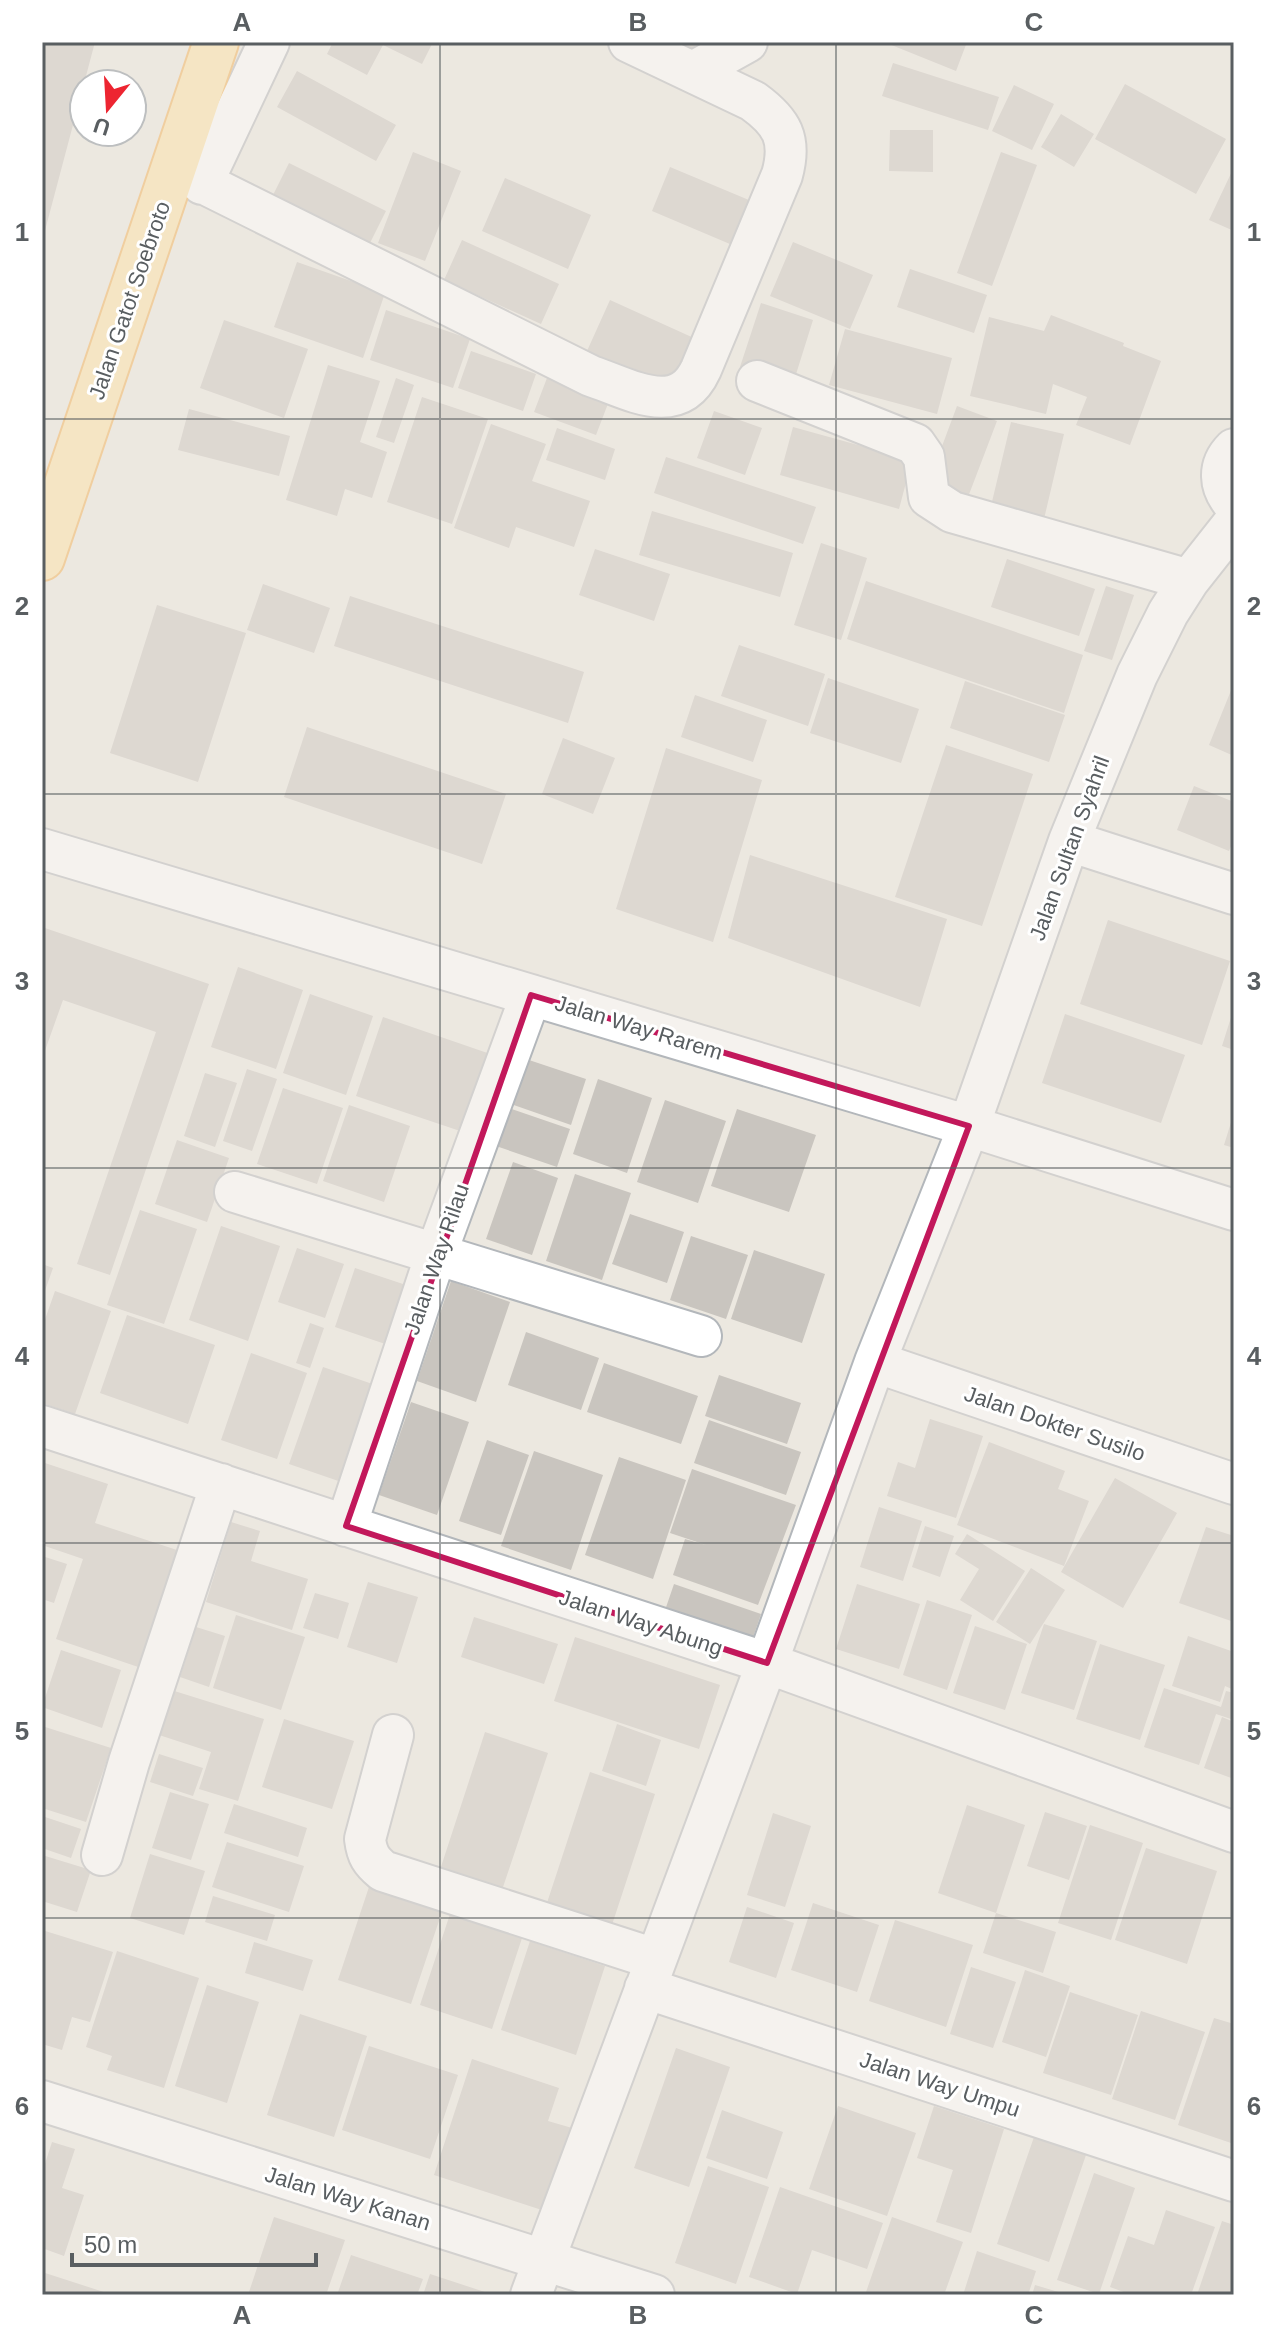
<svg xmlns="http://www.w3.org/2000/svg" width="1276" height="2337" viewBox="0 0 1276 2337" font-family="Arial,sans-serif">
  <rect width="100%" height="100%" fill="#ece8e0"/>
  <path fill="#c9c5bf" d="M42,42H95L43,238H42Z
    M333,42H433L422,64L383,45L367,75L327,54Z
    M663,42H697L692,54Z
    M884,42H967L956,71Z
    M893,63L999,97L988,130L882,96Z
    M297,71L396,125L376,161L277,107Z
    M1125,84L1226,139L1196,194L1095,139Z
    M1014,85L1054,104L1032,150L992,131Z
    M1061,114L1094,134L1074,167L1041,147Z
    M890,130H933V172L889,171Z
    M413,152L461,171L425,261L378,243Z
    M1001,152L1037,165L992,286L957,273Z
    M289,163L386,211L365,253L268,205Z
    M670,167L756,203L737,247L652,211Z
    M1234,167V231L1209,220Z
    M505,178L591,215L568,269L482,231Z
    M462,240L559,284L541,324L444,280Z
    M793,242L873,275L850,329L770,296Z
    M297,262L385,293L363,358L274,327Z
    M910,269L987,295L974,333L897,307Z
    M610,300L696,339L674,390L587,351Z
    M761,303L813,320L792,387L739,370Z
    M386,310L470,339L453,388L370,360Z
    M1051,315L1124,343L1123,346L1161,361L1130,445L1076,425L1087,397L1053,384L1046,414L970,396L989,317L1044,331Z
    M224,320L308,349L284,418L200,388Z
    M845,329L952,358L937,414L829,385Z
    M471,351L536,374L523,411L458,388Z
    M328,365L380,381L360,442L387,452L372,498L345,489L337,516L286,500Z
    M396,378L414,385L394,443L376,437Z
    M547,378L609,401L596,435L534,412Z
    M422,397L488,419L452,524L387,502Z
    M957,406L997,421L968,497L929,481Z
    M189,409L290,436L279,476L178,450Z
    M714,411L762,428L745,475L697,458Z
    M1011,422L1064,434L1044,519L991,506Z
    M491,424L546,444L532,481L590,501L574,547L516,527L509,548L454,528Z
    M793,427L912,460L899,509L780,475Z
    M557,428L615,449L605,480L546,460Z
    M666,457L816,507L803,544L654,493Z
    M652,511L793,553L780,597L639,555Z
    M821,543L867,558L841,640L794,625Z
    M595,549L670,574L654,621L579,595Z
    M1007,559L1095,589L1079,636L991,607Z
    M866,581L1083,655L1064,713L847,639Z
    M263,584L330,608L314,653L247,630Z
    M1106,586L1134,595L1112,660L1084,651Z
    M350,596L584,672L568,723L334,646Z
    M157,605L246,633L198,782L110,753Z
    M739,645L825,674L808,726L721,696Z
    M828,678L919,709L901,763L810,733Z
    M965,681L1065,715L1049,762L950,728Z
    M1234,683V756L1209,745Z
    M695,695L767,720L753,762L681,737Z
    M307,727L506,794L482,864L284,797Z
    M563,738L615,758L593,814L542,794Z
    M946,745L1033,774L982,926L895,897Z
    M666,748L762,780L713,942L616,909Z
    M1194,786L1234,802V839L1229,851L1177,830Z
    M750,855L947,919L920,1007L728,938Z
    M1108,920L1230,961L1202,1045L1080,1004Z
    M42,927L209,984L110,1275L77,1264L156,1032L63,1000L42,1059Z
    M238,967L303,990L276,1069L211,1047Z
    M310,994L373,1016L346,1095L283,1073Z
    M1233,1011H1234V1050L1222,1046Z
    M1065,1014L1185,1055L1161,1123L1042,1083Z
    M383,1017L499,1057L472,1135L356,1096Z
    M523,1058L586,1079L571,1125L508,1103Z
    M247,1069L277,1079L252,1151L223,1141Z
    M205,1073L237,1083L215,1147L184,1136Z
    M598,1079L652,1098L627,1173L573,1154Z
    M283,1088L343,1108L317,1184L257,1164Z
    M665,1100L726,1121L698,1203L637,1182Z
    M349,1105L410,1126L384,1202L323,1181Z
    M506,1107L570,1129L557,1167L493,1145Z
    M737,1109L816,1135L789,1212L711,1186Z
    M1233,1116H1234V1148L1224,1145Z
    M177,1140L229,1158L207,1222L155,1204Z
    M513,1162L558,1178L532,1255L486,1239Z
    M575,1174L631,1193L602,1280L546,1261Z
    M140,1210L197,1229L164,1324L107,1305Z
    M630,1214L684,1232L667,1283L612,1264Z
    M221,1226L280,1246L248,1341L189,1320Z
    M691,1236L748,1255L726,1319L670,1300Z
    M297,1248L344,1264L325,1318L278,1302Z
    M754,1250L825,1274L802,1343L731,1319Z
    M42,1264L53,1268L42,1299Z
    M355,1268L421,1290L400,1349L335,1327Z
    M451,1281L510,1302L476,1402L417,1381Z
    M55,1291L111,1311L75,1414L42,1403V1328Z
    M127,1315L215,1345L188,1424L100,1393Z
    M310,1323L324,1328L310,1368L296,1363Z
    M526,1332L599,1358L581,1410L508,1385Z
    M251,1353L307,1373L277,1459L221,1440Z
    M604,1363L698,1396L681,1444L587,1412Z
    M323,1367L387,1389L353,1486L289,1464Z
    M719,1375L801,1403L787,1444L705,1416Z
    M411,1402L469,1422L437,1515L379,1495Z
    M930,1419L983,1436L956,1518L887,1496L898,1462L915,1468Z
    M709,1420L801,1452L786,1495L694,1463Z
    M487,1440L529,1455L501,1535L459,1521Z
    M989,1442L1065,1471L1058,1489L1089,1501L1064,1566L957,1525Z
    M534,1451L603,1475L571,1570L501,1546Z
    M619,1457L686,1480L653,1579L585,1555Z
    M42,1462L108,1484L95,1523L186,1553L147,1670L56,1639L83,1559L42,1545Z
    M692,1469L796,1505L758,1605L673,1575L685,1539L706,1545L670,1533Z
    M1115,1478L1177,1513L1123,1608L1061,1572Z
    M879,1507L922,1521L903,1581L860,1567Z
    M231,1522L260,1531L251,1561L308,1579L292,1630L206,1602Z
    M925,1526L954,1536L940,1577L912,1567Z
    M1206,1527L1234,1536V1622L1179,1603Z
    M967,1534L1025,1571L993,1621L960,1600L979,1569L955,1554Z
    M42,1556L67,1564L54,1603L42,1599Z
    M1031,1568L1065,1590L1030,1644L996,1622Z
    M368,1582L418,1597L397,1663L347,1647Z
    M674,1584L761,1614L749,1649L662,1619Z
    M857,1584L920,1604L899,1669L836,1649Z
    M315,1593L349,1603L338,1639L303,1628Z
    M927,1600L972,1615L947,1690L903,1675Z
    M236,1615L305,1637L281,1710L213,1688Z
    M474,1617L558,1644L544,1684L461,1657Z
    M1044,1624L1097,1641L1074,1710L1021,1693Z
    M975,1626L1027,1644L1005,1710L953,1693Z
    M196,1627L225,1636L209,1687L180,1677Z
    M1188,1636L1234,1652V1690L1225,1686L1220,1702L1172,1686Z
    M575,1637L720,1685L699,1749L554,1701Z
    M1100,1644L1165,1665L1140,1740L1076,1719Z
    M61,1650L121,1670L102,1728L42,1707Z
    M1164,1688L1221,1707L1226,1691L1234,1693V1720L1216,1714L1199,1765L1144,1747Z
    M168,1689L264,1719L238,1801L199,1789L211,1752L153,1733Z
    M1222,1717L1234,1722V1779L1204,1768Z
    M284,1719L354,1741L332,1809L262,1787Z
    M617,1724L661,1740L646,1786L602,1771Z
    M42,1726L111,1748L86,1822L42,1808Z
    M485,1732L548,1753L501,1893L439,1873Z
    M159,1754L203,1768L193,1796L150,1782Z
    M590,1772L655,1794L608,1937L543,1915Z
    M170,1792L209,1804L191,1860L152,1848Z
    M234,1804L307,1828L298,1857L224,1833Z
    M967,1805L1025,1825L996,1913L938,1893Z
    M1045,1812L1087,1826L1069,1880L1027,1866Z
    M773,1813L811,1826L785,1907L747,1895Z
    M42,1816L81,1829L71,1858L42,1848Z
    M1090,1825L1143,1843L1111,1940L1058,1923Z
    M227,1842L304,1866L289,1912L212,1887Z
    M1146,1848L1217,1871L1187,1964L1115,1940Z
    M150,1854L205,1871L184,1935L130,1918Z
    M42,1855L91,1870L77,1912L42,1901Z
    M372,1878L445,1903L411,2004L338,1980Z
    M213,1896L275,1915L267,1941L205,1922Z
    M813,1903L879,1925L857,1992L791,1970Z
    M747,1907L794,1923L776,1978L729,1962Z
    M451,1911L523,1935L492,2029L420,2005Z
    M996,1913L1056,1932L1043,1973L983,1953Z
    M895,1920L973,1945L946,2027L869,2001Z
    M42,1930L113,1952L90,2022L72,2017L62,2050L42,2044Z
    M530,1941L605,1966L576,2055L501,2030Z
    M254,1942L313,1960L303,1991L245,1973Z
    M117,1951L199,1978L164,2088L107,2070L112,2056L86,2047Z
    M971,1967L1016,1982L993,2048L950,2034Z
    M1025,1970L1070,1986L1046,2057L1002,2042Z
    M207,1985L259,2002L227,2103L175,2086Z
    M1070,1992L1138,2015L1111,2095L1043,2073Z
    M1141,2011L1205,2032L1175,2120L1112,2099Z
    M300,2014L367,2036L334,2137L267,2115Z
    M1214,2018L1234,2024V2144L1178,2125Z
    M369,2046L458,2075L430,2159L342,2130Z
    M676,2048L730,2067L689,2187L634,2168Z
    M472,2059L559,2088L548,2121L572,2128L545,2211L434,2175Z
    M838,2106L916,2133L887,2216L809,2189Z
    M934,2106L1004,2129L971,2233L936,2222L953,2170L917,2158Z
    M722,2110L783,2132L767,2179L706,2158Z
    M1034,2137L1086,2155L1049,2262L997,2244Z
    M52,2142L75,2149L62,2188L84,2195L64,2256L42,2248V2173Z
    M708,2166L769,2187L736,2284L675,2263Z
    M1094,2173L1135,2188L1099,2294L1057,2280Z
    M780,2187L883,2223L867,2269L812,2250L797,2294L749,2277Z
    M1166,2210L1215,2227L1191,2295H1132L1110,2287L1128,2236L1154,2245Z
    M274,2217L345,2240L326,2295H248Z
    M892,2217L963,2242L944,2295H865Z
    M1222,2221L1234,2225V2295H1207L1198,2292Z
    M977,2251L1036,2271L1028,2295H963Z
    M351,2255L423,2279L417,2295H337Z
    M42,2272L110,2294V2295H42Z
    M430,2274L491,2294V2295H423Z
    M1035,2285L1065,2294V2295H1032Z"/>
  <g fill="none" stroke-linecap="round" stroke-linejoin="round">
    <g stroke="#b3b7bb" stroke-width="44">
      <path id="minor" d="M693,72L747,42
        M173,168L591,376C630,389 678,419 701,369L782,175C792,139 782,122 753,101L629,42
        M202,184L269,42
        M757,381L915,444L924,457L929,497L952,512L1189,580
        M1234,449C1217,466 1219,487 1234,504
        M1069,841L1234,894
        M42,849L969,1126L1234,1210
        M235,1192L701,1336
        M875,1362L1234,1484
        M42,1426L767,1663L1234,1832
        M346,1526L436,1254L531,995
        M393,1735L365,1839C367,1855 371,1861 383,1871L655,1959
        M102,1855L129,1762L221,1484
        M645,1988L1234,2181
        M42,2101L654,2295
        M531,2295L767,1663L875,1362L969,1126L1069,841L1137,675L1168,613L1189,580L1234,523"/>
    </g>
    <g stroke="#f4b051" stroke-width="48">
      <path id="major" d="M42,558L216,42"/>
    </g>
    <use href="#minor" stroke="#fff" stroke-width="40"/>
    <use href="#major" stroke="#ffe3a2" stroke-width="44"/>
  </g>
  <path d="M0 0H1276V2337H0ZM531,995L969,1126L767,1663L346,1526Z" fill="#ece8e0" fill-opacity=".55" fill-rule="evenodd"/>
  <path fill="none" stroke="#c2185b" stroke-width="6" stroke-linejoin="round" d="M531,995L969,1126L767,1663L346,1526Z"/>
  <path fill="none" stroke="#595e61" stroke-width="2" stroke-opacity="0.55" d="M440,42V2295M836,42V2295M42,419H1234M42,794H1234M42,1168H1234M42,1543H1234M42,1918H1234"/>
  <g text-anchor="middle" stroke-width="6" stroke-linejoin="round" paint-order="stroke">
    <g font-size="22" fill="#595e61" stroke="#fff">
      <text transform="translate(129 300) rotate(-71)" y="8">Jalan Gatot Soebroto</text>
      <text transform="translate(1069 848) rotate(-70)" y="8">Jalan Sultan Syahril</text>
      <text transform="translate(639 1027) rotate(17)" y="8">Jalan Way Rarem</text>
      <text transform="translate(436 1259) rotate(-71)" y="8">Jalan Way Rilau</text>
      <text transform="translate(1055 1423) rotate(19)" y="8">Jalan Dokter Susilo</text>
      <text transform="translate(641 1622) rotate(18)" y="8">Jalan Way Abung</text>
      <text transform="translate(940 2084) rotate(18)" y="8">Jalan Way Umpu</text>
      <text transform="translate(348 2198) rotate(17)" y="8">Jalan Way Kanan</text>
    </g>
  </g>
  <rect width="1276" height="2337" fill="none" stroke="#ffffff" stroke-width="88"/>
  <g transform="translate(108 108) rotate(198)"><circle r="38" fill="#ffffff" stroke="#bdbfc0" stroke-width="2"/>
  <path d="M0-6L14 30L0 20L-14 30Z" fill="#ed2531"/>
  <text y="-12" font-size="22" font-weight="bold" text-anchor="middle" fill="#595e61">U</text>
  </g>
  <path d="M72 2253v12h244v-12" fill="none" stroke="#595e61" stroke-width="4"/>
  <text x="84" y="2253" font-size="24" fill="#595e61" stroke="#ffffff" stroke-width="6" paint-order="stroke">50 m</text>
  <rect x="44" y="44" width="1188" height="2249" fill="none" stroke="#595e61" stroke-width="3"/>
  <g font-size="26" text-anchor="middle" font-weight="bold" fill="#595e61">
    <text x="242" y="31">A</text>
    <text x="638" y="31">B</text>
    <text x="1034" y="31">C</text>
    <text x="22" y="241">1</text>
    <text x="1254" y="241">1</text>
    <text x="22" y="615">2</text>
    <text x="1254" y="615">2</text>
    <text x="22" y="990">3</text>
    <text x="1254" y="990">3</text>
    <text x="22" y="1365">4</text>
    <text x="1254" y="1365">4</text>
    <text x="22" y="1740">5</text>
    <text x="1254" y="1740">5</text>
    <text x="22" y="2115">6</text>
    <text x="1254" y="2115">6</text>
    <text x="242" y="2324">A</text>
    <text x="638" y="2324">B</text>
    <text x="1034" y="2324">C</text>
  </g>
</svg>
